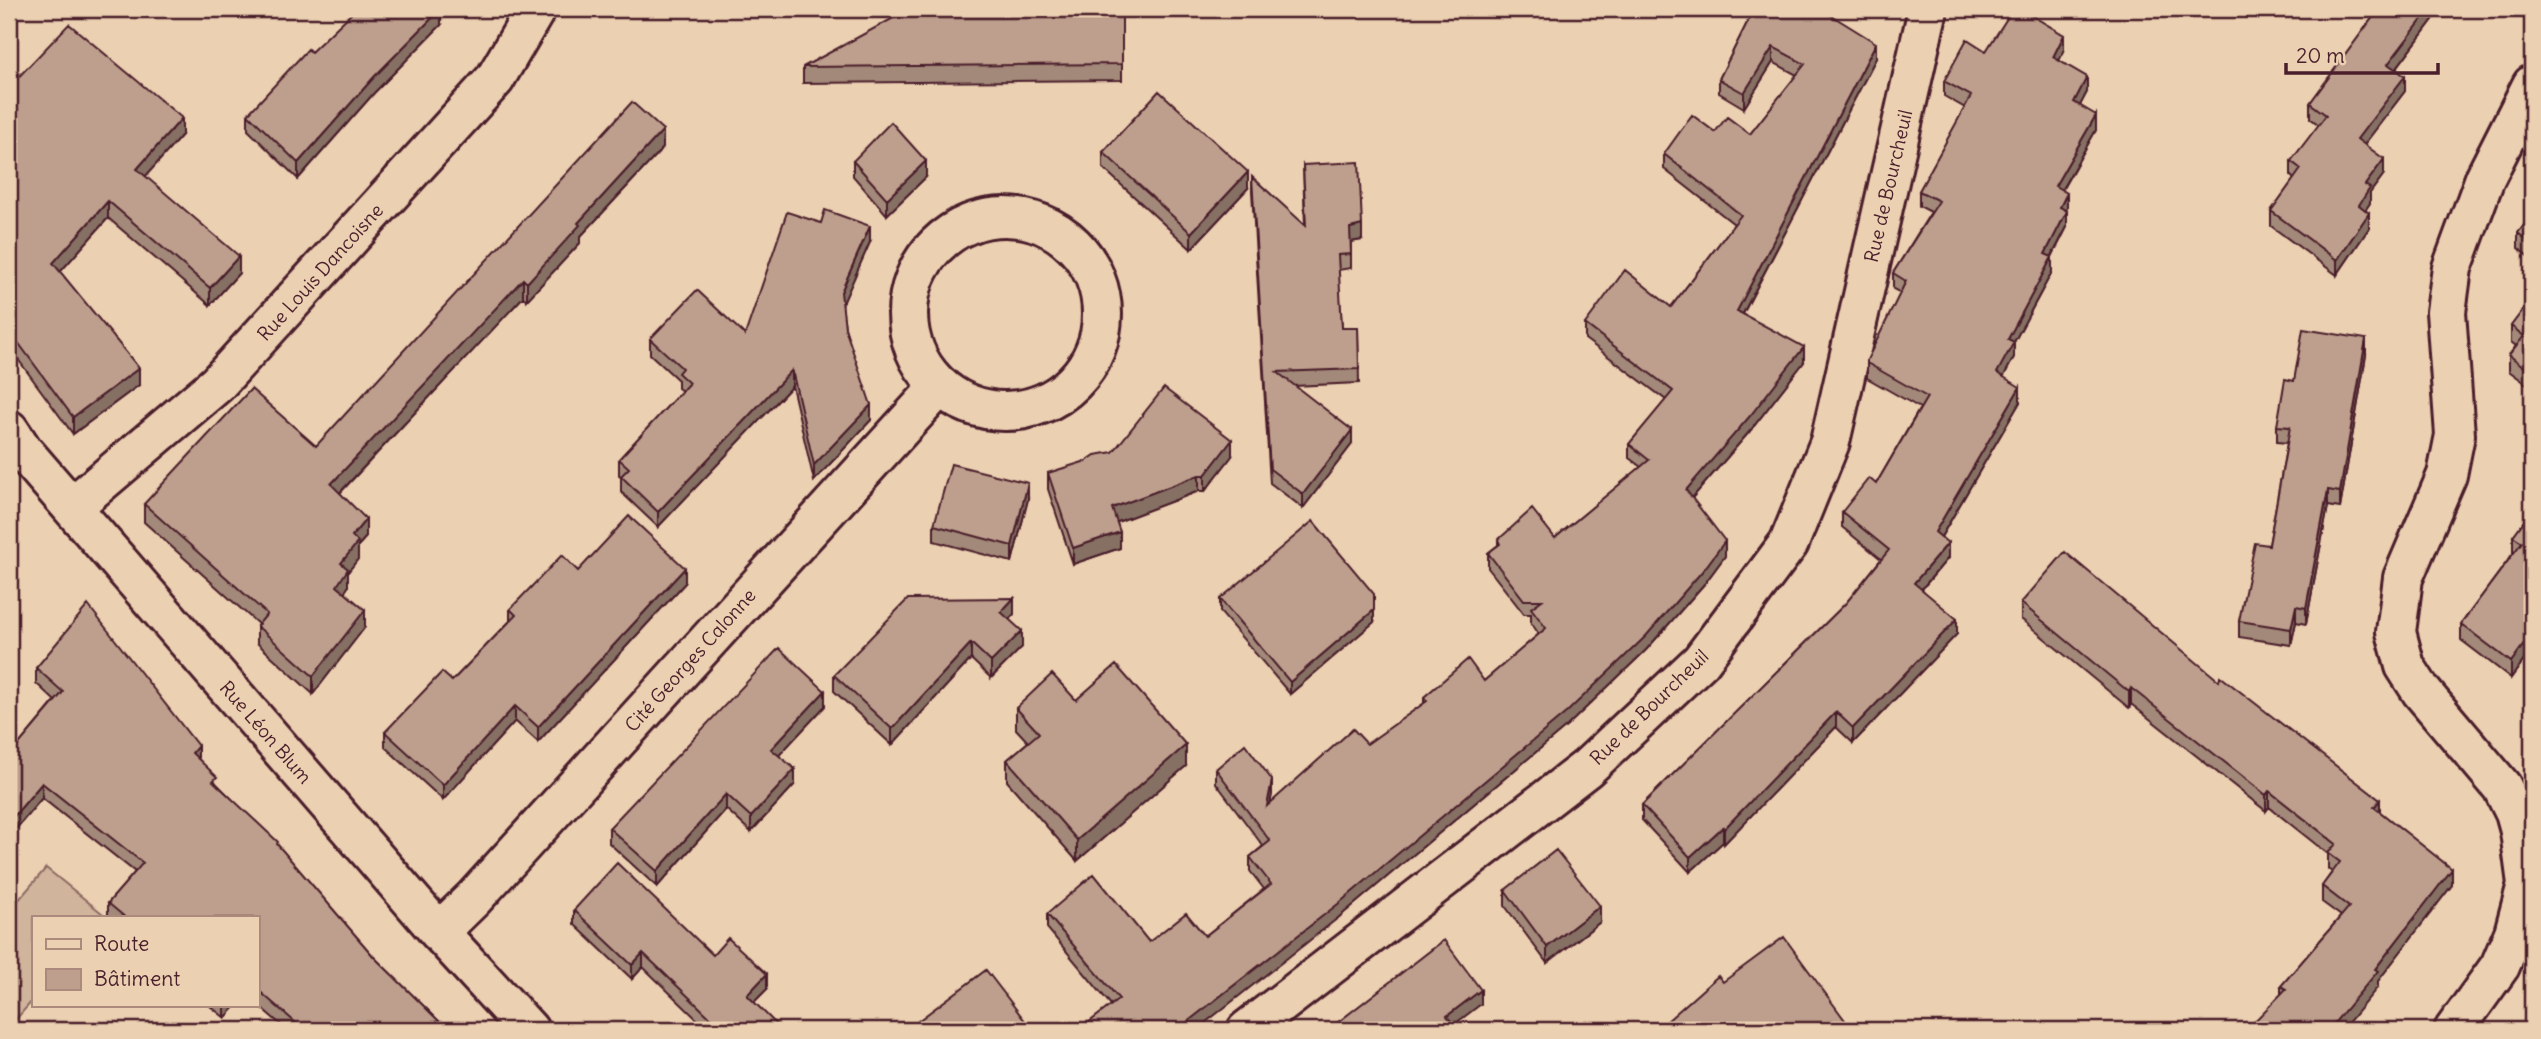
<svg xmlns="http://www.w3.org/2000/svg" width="2541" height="1039" viewBox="0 0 2541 1039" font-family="Delius,sans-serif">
  <rect width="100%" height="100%" fill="#ebd0b2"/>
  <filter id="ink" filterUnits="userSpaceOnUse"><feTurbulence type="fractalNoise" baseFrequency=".0143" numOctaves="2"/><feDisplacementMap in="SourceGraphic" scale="14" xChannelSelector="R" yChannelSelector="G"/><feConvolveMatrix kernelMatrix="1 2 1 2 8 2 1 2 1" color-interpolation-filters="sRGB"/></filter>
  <g filter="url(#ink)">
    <path fill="#d0b49c" stroke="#8d6a64" stroke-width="2" d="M46,868L108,918H33V1000L9,1027V911Z"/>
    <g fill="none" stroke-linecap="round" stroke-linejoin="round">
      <g stroke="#4a1f2b" stroke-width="44">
        <path id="minor" d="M908 314a97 97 0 1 1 194 0a97 97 0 1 1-194 0Z
          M9,430L23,451L439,932L529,1030
          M72,507L217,384L495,79L536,9
          M439,932L474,898L940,386
          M1247,1030L1587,768L1701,661L1789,543L1830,442L1928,9
          M2454,1030L2500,966L2514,933L2527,884L2520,831L2515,813L2502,787L2421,691L2405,666L2396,632L2403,578L2447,475L2455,435L2446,312L2452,268L2485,178L2532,85"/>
      </g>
      <use href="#minor" stroke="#ebd0b2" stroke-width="38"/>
    </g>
    <path fill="#a38979" stroke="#4a1f2b" stroke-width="2" d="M1122,9V80L803,83V67Z
      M1754,9L1876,58L1743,314L1804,362L1750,431L1692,498L1725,556L1705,583L1646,650L1567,726L1338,918L1111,1005L1047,928V914L1149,942L1205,936L1264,889L1250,871V857L1263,846L1216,783V769L1272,794L1270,803L1367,744L1424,704V697L1484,681L1539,634L1531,623V614H1524L1488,568V553L1498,545V540L1555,538L1641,467L1629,458V444L1666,400L1585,339V324L1671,307L1734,224L1664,169V154L1715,132L1750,134L1797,75L1773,62L1744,108L1719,93V79Z
      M2379,9H2441L2396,69L2405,91L2364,144L2384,174L2370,193V203L2365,210L2369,228L2337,275L2271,226V211L2294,179L2291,176V161L2319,125L2310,118V103Z
      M441,25L374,93L298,179L248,130V114L311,52Z
      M1986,51H2064L2059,60L2087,92L2080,105L2096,130L2062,190L2067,208L2066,210L2067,227L2052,257V272L2014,342V357L2003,377L2020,402L1941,537L1948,558L1922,589L1957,634L1853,743L1836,727L1724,844L1723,842L1690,872L1642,820V805L1846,603L1881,559L1842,527V512L1876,484L1920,408L1867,378V363L1901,293L1893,289V273L1931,212L1919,206V191L1965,108L1944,96V81Z
      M9,87L182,135L145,176L239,273L210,305L108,218L60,272L139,385L73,434L9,347Z
      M663,148L580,237V243L527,300L523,297L340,493L366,537L358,546V559L348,572V587L344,592L365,627L313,694L257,643V626L258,624L144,522V504L316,446Z
      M1103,152L1248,188L1191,249L1103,168Z
      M853,161L926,177L887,215L853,176Z
      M1303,165L1362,240L1351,242V268L1338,270L1342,328H1358L1359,383L1294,386L1352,444L1303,508L1270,483L1252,191V177L1305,226Z
      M2532,215V260L2518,248V233Z
      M870,242L842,304L845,328L871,420L814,481L792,386L658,527L621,492V476L619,475V459L682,391L678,388V380L650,354V339L745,335Z
      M2532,298V388L2509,371V355L2516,346L2511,342V326Z
      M2366,355L2340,508L2328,506L2306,624L2296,622L2291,645L2239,637V621L2269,545L2287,443L2277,442V426L2294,381Z
      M1232,456L1205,491H1199L1117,522L1120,548L1073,564L1048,489V473Z
      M1028,499L1012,562L934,541V525Z
      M2532,510V649L2511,678L2461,640V624L2514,552H2513V536Z
      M578,571L685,583L538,742L515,721L443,800L385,747V732L452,681L510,621V609Z
      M1220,599L1374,622L1290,694L1220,612Z
      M2021,603L2219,681L2380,812L2452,885L2378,981V987L2281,994V986L2341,916L2322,902V886L2332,872L2328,869V854L2269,807L2266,811L2131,704L2129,708L2021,619Z
      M1014,614L1009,619L1022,647L991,678L971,659L892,745L834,691V675Z
      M36,668L198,758L217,784L278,846L374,957L448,1030H287L257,1004V918H108V903L135,872L42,798L9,837V756L55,701L36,683Z
      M1076,700L1186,766L1077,861L1007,781V760L1028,742L1016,729V708Z
      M825,706L779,755L795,784L751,832L726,809L657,887L609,843V828Z
      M1505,890L1600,922L1547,963L1505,906Z
      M574,910L713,955L767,989L754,1002L778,1030H708L643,967L632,979L574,924Z
      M210,1006H236L225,1018Z"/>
    <path fill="#856f63" stroke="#4a1f2b" stroke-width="2" d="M441,9V25L374,93L298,179V163L374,77Z
      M2430,9H2441L2388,79V64Z
      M2064,35V51L2053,72V57Z
      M1876,43V58L1737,325V311Z
      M1773,47V62L1744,108V93Z
      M2405,76V91L2357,154V139Z
      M2087,77V92L2074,117V102Z
      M2096,115V130L2055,201V186Z
      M182,118V135L137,186V169Z
      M663,130V148L580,237V243L527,300V283L578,223Z
      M2384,159V174L2370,193V203L2359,220V205L2365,185Z
      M926,161V177L887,215V199Z
      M1248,172V188L1191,249V233Z
      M2067,193V208L2060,222V207Z
      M108,201V218L53,280V263Z
      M2067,211V227L2045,269V254Z
      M2369,213V228L2337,275V260Z
      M1362,225V240L1350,242V228Z
      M870,226V242L841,308V292Z
      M239,256V273L210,305V288Z
      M2052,257V272L2014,342V357L1997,389V373L2008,339Z
      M523,279V297L331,502V484Z
      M2366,339V355L2340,508V492Z
      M1804,347V362L1750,431L1686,505V490Z
      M139,368V385L73,434V417Z
      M792,370V386L658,527V512Z
      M2020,387V402L1935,547V532Z
      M871,405V420L814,481V465Z
      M1352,430V444L1303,508V494Z
      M1232,440V456L1205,491V475Z
      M1199,475V491L1112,524V508Z
      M1028,483V499L1012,562V546Z
      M2328,490V506L2306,624V608Z
      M366,519V537L358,546V559L348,572V587L337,604V586L341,563L352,536Z
      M1120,532V548L1073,564V548Z
      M1725,541V556L1705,583L1646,650L1567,726L1338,918L1196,1030H1177Z
      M1948,543V558L1914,598V583Z
      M685,568V583L538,742V727Z
      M1014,598V614L1001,628V612Z
      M2296,606V622L2291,645V629Z
      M365,610V627L313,694V676Z
      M1374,610V622L1290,694V682Z
      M1957,619V634L1853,743V728Z
      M1022,631V647L991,678V662Z
      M2532,633V649L2511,678V662Z
      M971,643V659L892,745V729Z
      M2131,688V704L2129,708V692Z
      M825,691V706L771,764V749Z
      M515,706V721L443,800V785Z
      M1836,712V727L1724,844V829Z
      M1186,745V766L1077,861V840Z
      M198,746V761L192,753Z
      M795,769V784L751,832V817Z
      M1272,780V794L1267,821V806Z
      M42,783V798L9,837V822Z
      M2269,791V807L2266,811V795Z
      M726,794V809L657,887V871Z
      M2380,800V816L2374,807Z
      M1723,827V842L1690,872V857Z
      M2452,869V885L2378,981V987L2342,1030H2330V1028Z
      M1600,906V922L1547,963V947Z
      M643,953V967L632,979V965Z
      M767,974V989L747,1009V995Z
      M1481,990V1004L1447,1030V1016Z
      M225,1006H236L225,1018Z
      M1847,1023V1030H1837Z"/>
    <path fill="#be9f8d" stroke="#4a1f2b" stroke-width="2" d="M356,9H441L374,77L298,163L248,114L308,49L311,52Z
      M910,9H1122V64L803,67Z
      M1754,9H1821L1876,43L1737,311L1804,347L1750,416L1686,490L1725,541L1705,568L1646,636L1567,712L1338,904L1177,1030H1079L1119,999L1047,914L1094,874L1149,942L1186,913L1205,936L1271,884L1250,857L1270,841L1216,769L1245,744L1272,780L1267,806L1353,729L1367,744L1427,701L1424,697L1468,659L1484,681L1546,628L1531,608L1542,600H1524L1488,553L1500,544L1498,540L1532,509L1555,538L1649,460L1629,444L1673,391L1585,324L1625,270L1671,307L1741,215L1664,154L1692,115L1715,132L1727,117L1750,134L1805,64L1773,47L1744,93L1719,79Z
      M2013,9H2021L2064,35L2053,57L2087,77L2074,102L2096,115L2055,186L2067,193L2060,207L2067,211L2045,254L2052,257L2008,339L2014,342L1997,373L2020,387L1935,532L1948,543L1914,583L1957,619L1853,728L1836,712L1724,829L1723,827L1690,857L1642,805L1846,603L1889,550L1842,512L1869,478L1876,484L1927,397L1867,363V360L1906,281L1893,273L1939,201L1919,191L1971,96L1944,81L1967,39L1986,51Z
      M2379,9H2430L2388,64L2405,76L2357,139L2384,159L2365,185L2370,188L2359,205L2369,213L2337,260L2271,211L2301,169L2291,161L2326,115L2310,103Z
      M69,24L182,118L137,169L239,256L210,288L108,201L53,263L139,368L73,417L9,330V87Z
      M1159,91L1248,172L1191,233L1103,152Z
      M632,102L663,130L578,223L580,225L527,283L523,279L331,484L366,519L352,536L358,542L341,563L348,569L337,586L365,610L313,676L257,626L267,614L144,504L251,389L316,446Z
      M891,122L926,161L887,199L853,161Z
      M1359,162L1362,225L1350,228L1351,254L1338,255L1342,328H1358L1359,369L1277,372L1352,430L1303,494L1270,469L1252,177L1306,226L1303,165Z
      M825,210L870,226L841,292L845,328L871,405L814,465L792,370L658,512L621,476L629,468L619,459L689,383L678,373L682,368L650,339L697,290L745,335L787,212L821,223Z
      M2532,215V244L2518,233Z
      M2532,298V373L2509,355L2524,336L2511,326Z
      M2303,329L2366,339L2340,492L2328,490L2306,608L2296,606L2291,629L2239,621L2255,543L2269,545L2290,427L2277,426L2285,379L2294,381Z
      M1164,388L1232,440L1205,475H1199L1112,508L1120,532L1073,548L1048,473L1086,461L1095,455L1113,452Z
      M951,464L1028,483L1012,546L934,525Z
      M2532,510V633L2511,662L2461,624L2522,542L2513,536Z
      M629,516L685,568L538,727L515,706L443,785L385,732L442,672L452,681L516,615L510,609L562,555L578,571Z
      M1313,521L1374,594V610L1290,682L1220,599Z
      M2065,552L2219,681L2220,676L2380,800L2374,807L2452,869L2375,969L2378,971L2330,1028L2333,1030H2246L2286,989L2281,986L2349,907L2322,886L2340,862L2328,853L2336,844L2269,791L2266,795L2131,688L2129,692L2021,603Z
      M1014,598L1001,612L1022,631L991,662L971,643L892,729L834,675L908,599Z
      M88,605L198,746L192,753L217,777L213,781L278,842L277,844L374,957L448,1030H304L257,989V918H126L108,903L143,863L42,783L9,822V756L63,692L36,668Z
      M779,648L825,691L771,749L795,769L751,817L726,794L657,871L609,828Z
      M1116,665L1186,745L1077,840L1007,760L1039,733L1016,708L1052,674L1076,700Z
      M1556,850L1600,906L1547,947L1505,890Z
      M617,863L713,955L728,938L767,974L747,995L778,1026L773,1030H717L720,1027L643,953L632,965L574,910Z
      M1784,937L1847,1023L1837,1030H1657L1718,976L1723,982Z
      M1444,940L1481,990L1447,1016L1455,1026L1450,1030H1328Z
      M986,970L1032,1030H906Z"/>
  </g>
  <g text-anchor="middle" stroke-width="5" stroke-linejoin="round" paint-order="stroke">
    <g font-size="19" fill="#4a1f2b" stroke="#ebd0b2">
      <text transform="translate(1888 186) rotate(-77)" y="7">Rue de Bourcheuil</text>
      <text transform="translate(320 272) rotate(-48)" y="7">Rue Louis Dancoisne</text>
      <text transform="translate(690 660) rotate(-48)" y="7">Cité Georges Calonne</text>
      <text transform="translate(1649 707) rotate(-44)" y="7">Rue de Bourcheuil</text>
      <text transform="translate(266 732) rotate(49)" y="7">Rue Léon Blum</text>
    </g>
  </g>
  <rect width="2541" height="1039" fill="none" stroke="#ebd0b2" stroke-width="35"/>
  <rect x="18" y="18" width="2506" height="1004" fill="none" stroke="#4a1f2b" stroke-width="2.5" filter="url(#ink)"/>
  <rect x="32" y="916" width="228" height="91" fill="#ebd0b2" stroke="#ab897c" stroke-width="2"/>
  <rect x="46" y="939" width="35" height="10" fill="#ebd0b2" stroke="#ab897c" stroke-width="2"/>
  <text x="94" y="951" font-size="21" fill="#4a1f2b">Route</text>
  <rect x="46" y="969" width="35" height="21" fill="#be9f8d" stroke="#ab897c" stroke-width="2"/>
  <text x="94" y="986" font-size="21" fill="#4a1f2b">Bâtiment</text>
  <path d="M2286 63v10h152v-10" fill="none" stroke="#4a1f2b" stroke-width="3.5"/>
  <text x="2296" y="63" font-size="21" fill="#4a1f2b" stroke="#ebd0b2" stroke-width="5" paint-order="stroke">20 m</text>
</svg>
